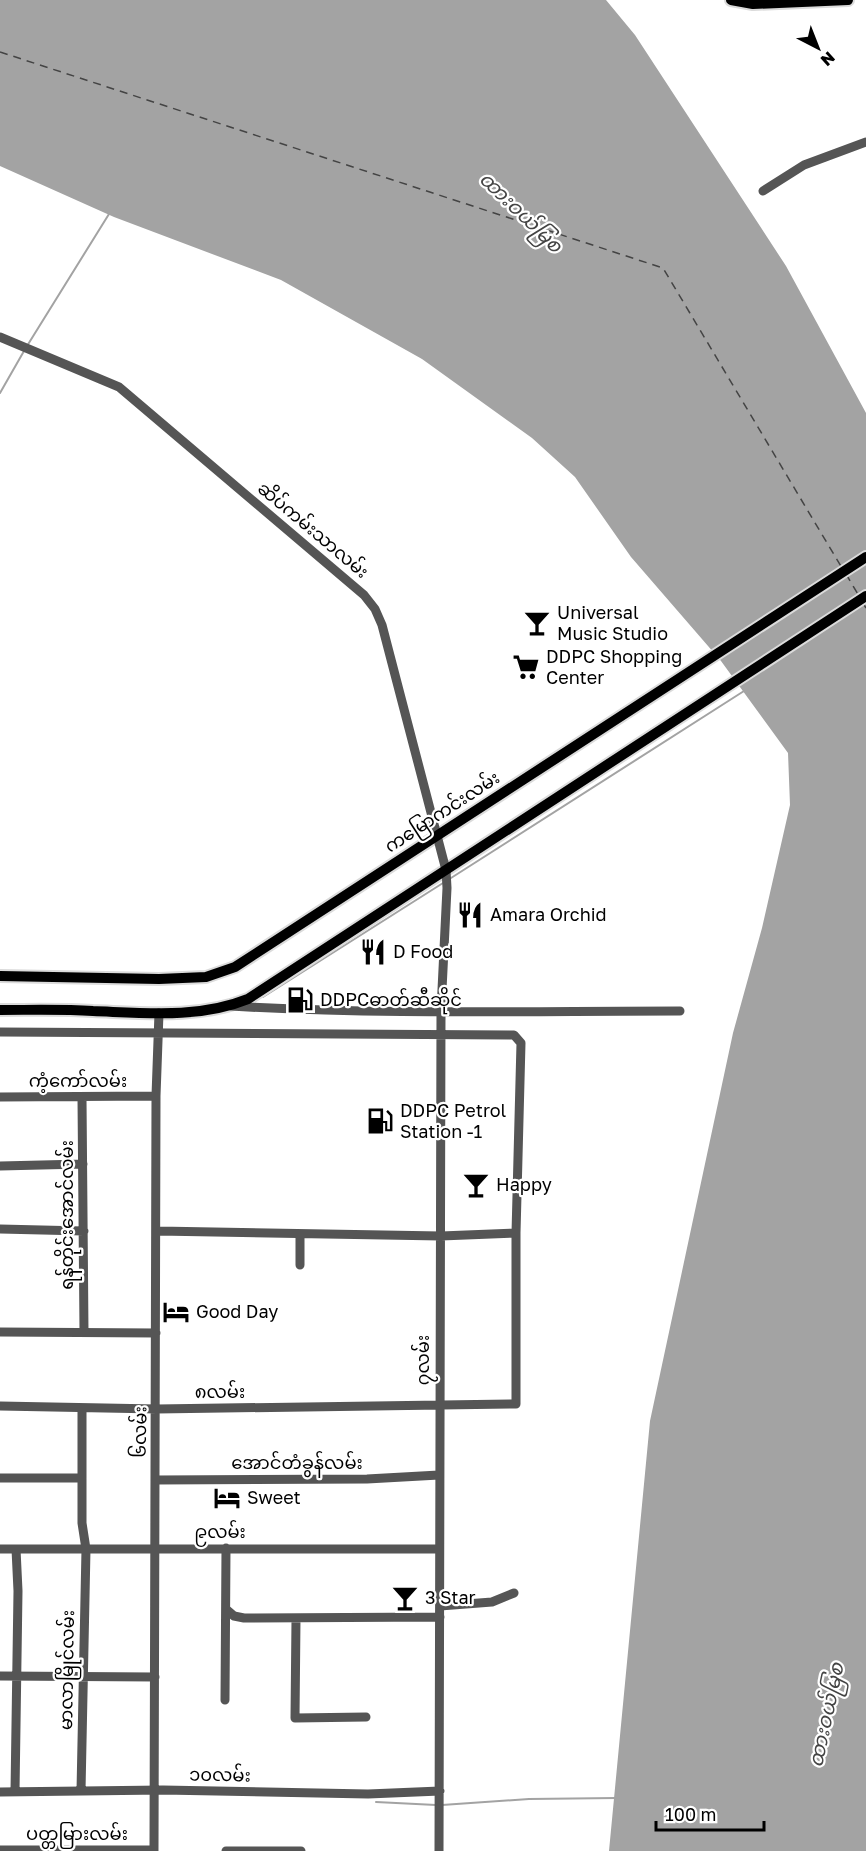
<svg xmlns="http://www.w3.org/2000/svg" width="866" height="1851" viewBox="0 0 866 1851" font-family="'Golos Text','Noto Sans Myanmar',sans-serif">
  <rect width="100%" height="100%" fill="#fff"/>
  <path fill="#a3a3a3" d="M0,0H606L635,35L786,266L866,413V1851H609L650,1421L733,1033L762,928L790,805L788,753L721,661L631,557L575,477L532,438L422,359L281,280L114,217L0,166Z"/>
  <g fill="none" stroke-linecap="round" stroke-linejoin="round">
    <path stroke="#a3a3a3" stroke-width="2" d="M27,346L109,214
      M0,393L24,351
      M451,878L744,691
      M263,997L443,883
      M376,1802L436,1805
      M442,1805L529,1799L616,1798"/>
    <path stroke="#444" stroke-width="1.5" stroke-dasharray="8 6" stroke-linecap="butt" d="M0,52L663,268L842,568
      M846,574L859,596
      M863,603L866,608"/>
    <g stroke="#dbdbdb" stroke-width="14">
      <path id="major" d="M731,0L753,4L848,0
        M0,976L159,979L206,977L235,967L866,557
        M0,1010C31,1010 62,1009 93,1011C144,1013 199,1019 248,999L866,596"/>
    </g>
    <path stroke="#555" stroke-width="9" d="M763,191L804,165L866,142
      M0,337L119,387L364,595L375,609L382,625L446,870L447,888L441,1010L439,1851
      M231,1006C380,1015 530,1011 680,1011
      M0,1032L514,1035L521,1043L516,1233L441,1236L158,1231
      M0,1097L156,1096
      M82,1098L84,1332
      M0,1166L83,1164
      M0,1229L84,1231
      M300,1265V1234
      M0,1332L156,1333
      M0,1406L157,1409L516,1404V1233
      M0,1478H82
      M156,1480L367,1479L439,1475
      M0,1549H439
      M440,1606L492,1602L514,1593
      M227,1610L234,1616L244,1618L440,1617
      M296,1619L295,1718L366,1717
      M0,1676L155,1677
      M225,1700L226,1548
      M81,1791L86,1549L82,1523V1408
      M0,1792L163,1790L368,1794L440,1791
      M15,1792L18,1591L16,1549
      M0,1850H154
      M154,1851L156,1096L159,1013
      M226,1851H301"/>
    <use href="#major" stroke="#000" stroke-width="10"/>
  </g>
  <defs>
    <g id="bar-bare" transform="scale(2.07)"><path d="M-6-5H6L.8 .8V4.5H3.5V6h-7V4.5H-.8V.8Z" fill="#000" stroke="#fff" stroke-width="2.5" paint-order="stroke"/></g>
    <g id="supermarket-bare" transform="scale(2.07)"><path d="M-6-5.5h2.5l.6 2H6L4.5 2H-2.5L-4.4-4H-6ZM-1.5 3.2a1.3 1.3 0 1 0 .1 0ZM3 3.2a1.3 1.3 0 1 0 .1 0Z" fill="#000" stroke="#fff" stroke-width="2.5" paint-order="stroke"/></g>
    <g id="restaurant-bare" transform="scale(2.07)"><path d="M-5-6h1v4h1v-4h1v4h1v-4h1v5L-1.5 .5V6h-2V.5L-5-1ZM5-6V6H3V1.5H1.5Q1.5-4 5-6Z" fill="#000" stroke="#fff" stroke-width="2.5" paint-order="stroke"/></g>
    <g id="fuel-bare" transform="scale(2.07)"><path d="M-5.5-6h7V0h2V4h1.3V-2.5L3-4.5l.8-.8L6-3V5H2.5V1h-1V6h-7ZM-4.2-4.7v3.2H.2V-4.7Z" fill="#000" stroke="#fff" stroke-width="2.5" paint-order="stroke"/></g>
    <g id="hotel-bare" transform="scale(2.07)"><path d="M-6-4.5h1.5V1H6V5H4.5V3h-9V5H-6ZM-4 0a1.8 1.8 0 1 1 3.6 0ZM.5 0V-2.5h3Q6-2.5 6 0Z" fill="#000" stroke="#fff" stroke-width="2.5" paint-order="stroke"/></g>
  </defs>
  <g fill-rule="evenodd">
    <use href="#bar-bare" x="537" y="623"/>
    <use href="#supermarket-bare" x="526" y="667"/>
    <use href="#restaurant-bare" x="470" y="915"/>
    <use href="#restaurant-bare" x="373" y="952"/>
    <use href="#fuel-bare" x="300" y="1000"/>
    <use href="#fuel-bare" x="380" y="1121"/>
    <use href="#bar-bare" x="476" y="1185"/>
    <use href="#hotel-bare" x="176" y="1312"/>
    <use href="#hotel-bare" x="227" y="1498"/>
    <use href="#bar-bare" x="405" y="1598"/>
  </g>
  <g text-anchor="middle" stroke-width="4.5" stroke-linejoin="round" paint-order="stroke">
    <g font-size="18" fill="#000" stroke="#fff">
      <text transform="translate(313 530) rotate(40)" y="6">ဆိပ်ကမ်းသာလမ်း</text>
      <text transform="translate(442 812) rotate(-33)" y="6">ကမြောကင်းလမ်း</text>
      <text x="78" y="1087">ကံ့ကော်လမ်း</text>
      <text transform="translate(67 1215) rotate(-90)" y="6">ရန်တိုင်းအောင်လမ်း</text>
      <text transform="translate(423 1360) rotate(-90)" y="6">၇လမ်း</text>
      <text x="220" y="1398">၈လမ်း</text>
      <text transform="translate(140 1432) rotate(-89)" y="6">၆လမ်း</text>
      <text x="297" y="1469">အောင်တံခွန်လမ်း</text>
      <text x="220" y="1538">၉လမ်း</text>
      <text transform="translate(67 1670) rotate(-89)" y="6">မာလာမြိုင်လမ်း</text>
      <text transform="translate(220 1775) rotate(1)" y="6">၁၀လမ်း</text>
      <text x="77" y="1840">ပတ္တမြားလမ်း</text>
    </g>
    <g font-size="18" fill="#000" stroke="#fff" text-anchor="start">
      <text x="557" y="619">Universal<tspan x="557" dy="21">Music Studio</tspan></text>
      <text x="546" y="663">DDPC Shopping<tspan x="546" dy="21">Center</tspan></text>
      <text x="490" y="921">Amara Orchid</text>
      <text x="393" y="958">D Food</text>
      <text x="320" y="1006">DDPCဓာတ်ဆီဆိုင်</text>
      <text x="400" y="1117">DDPC Petrol<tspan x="400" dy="21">Station -1</tspan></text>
      <text x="496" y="1191">Happy</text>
      <text x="196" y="1318">Good Day</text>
      <text x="247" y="1504">Sweet</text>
      <text x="425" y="1604">3 Star</text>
    </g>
    <g font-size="20" font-style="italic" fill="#444" stroke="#fff">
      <text transform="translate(521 212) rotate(44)" y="7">ထားဝယ်မြစ</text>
      <text transform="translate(826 1715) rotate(-78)" y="7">ထားဝယ်မြစ</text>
    </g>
  </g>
  <g transform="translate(818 48) rotate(138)" stroke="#ffffff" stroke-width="4.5" paint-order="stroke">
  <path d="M0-4.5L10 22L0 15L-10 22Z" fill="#000000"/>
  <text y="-9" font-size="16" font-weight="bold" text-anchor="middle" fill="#000000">N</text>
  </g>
  <path d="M656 1821v9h108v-9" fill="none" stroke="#000000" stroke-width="3"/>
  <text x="665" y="1821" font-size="18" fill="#000000" stroke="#ffffff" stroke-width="4.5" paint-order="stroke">100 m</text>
</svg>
